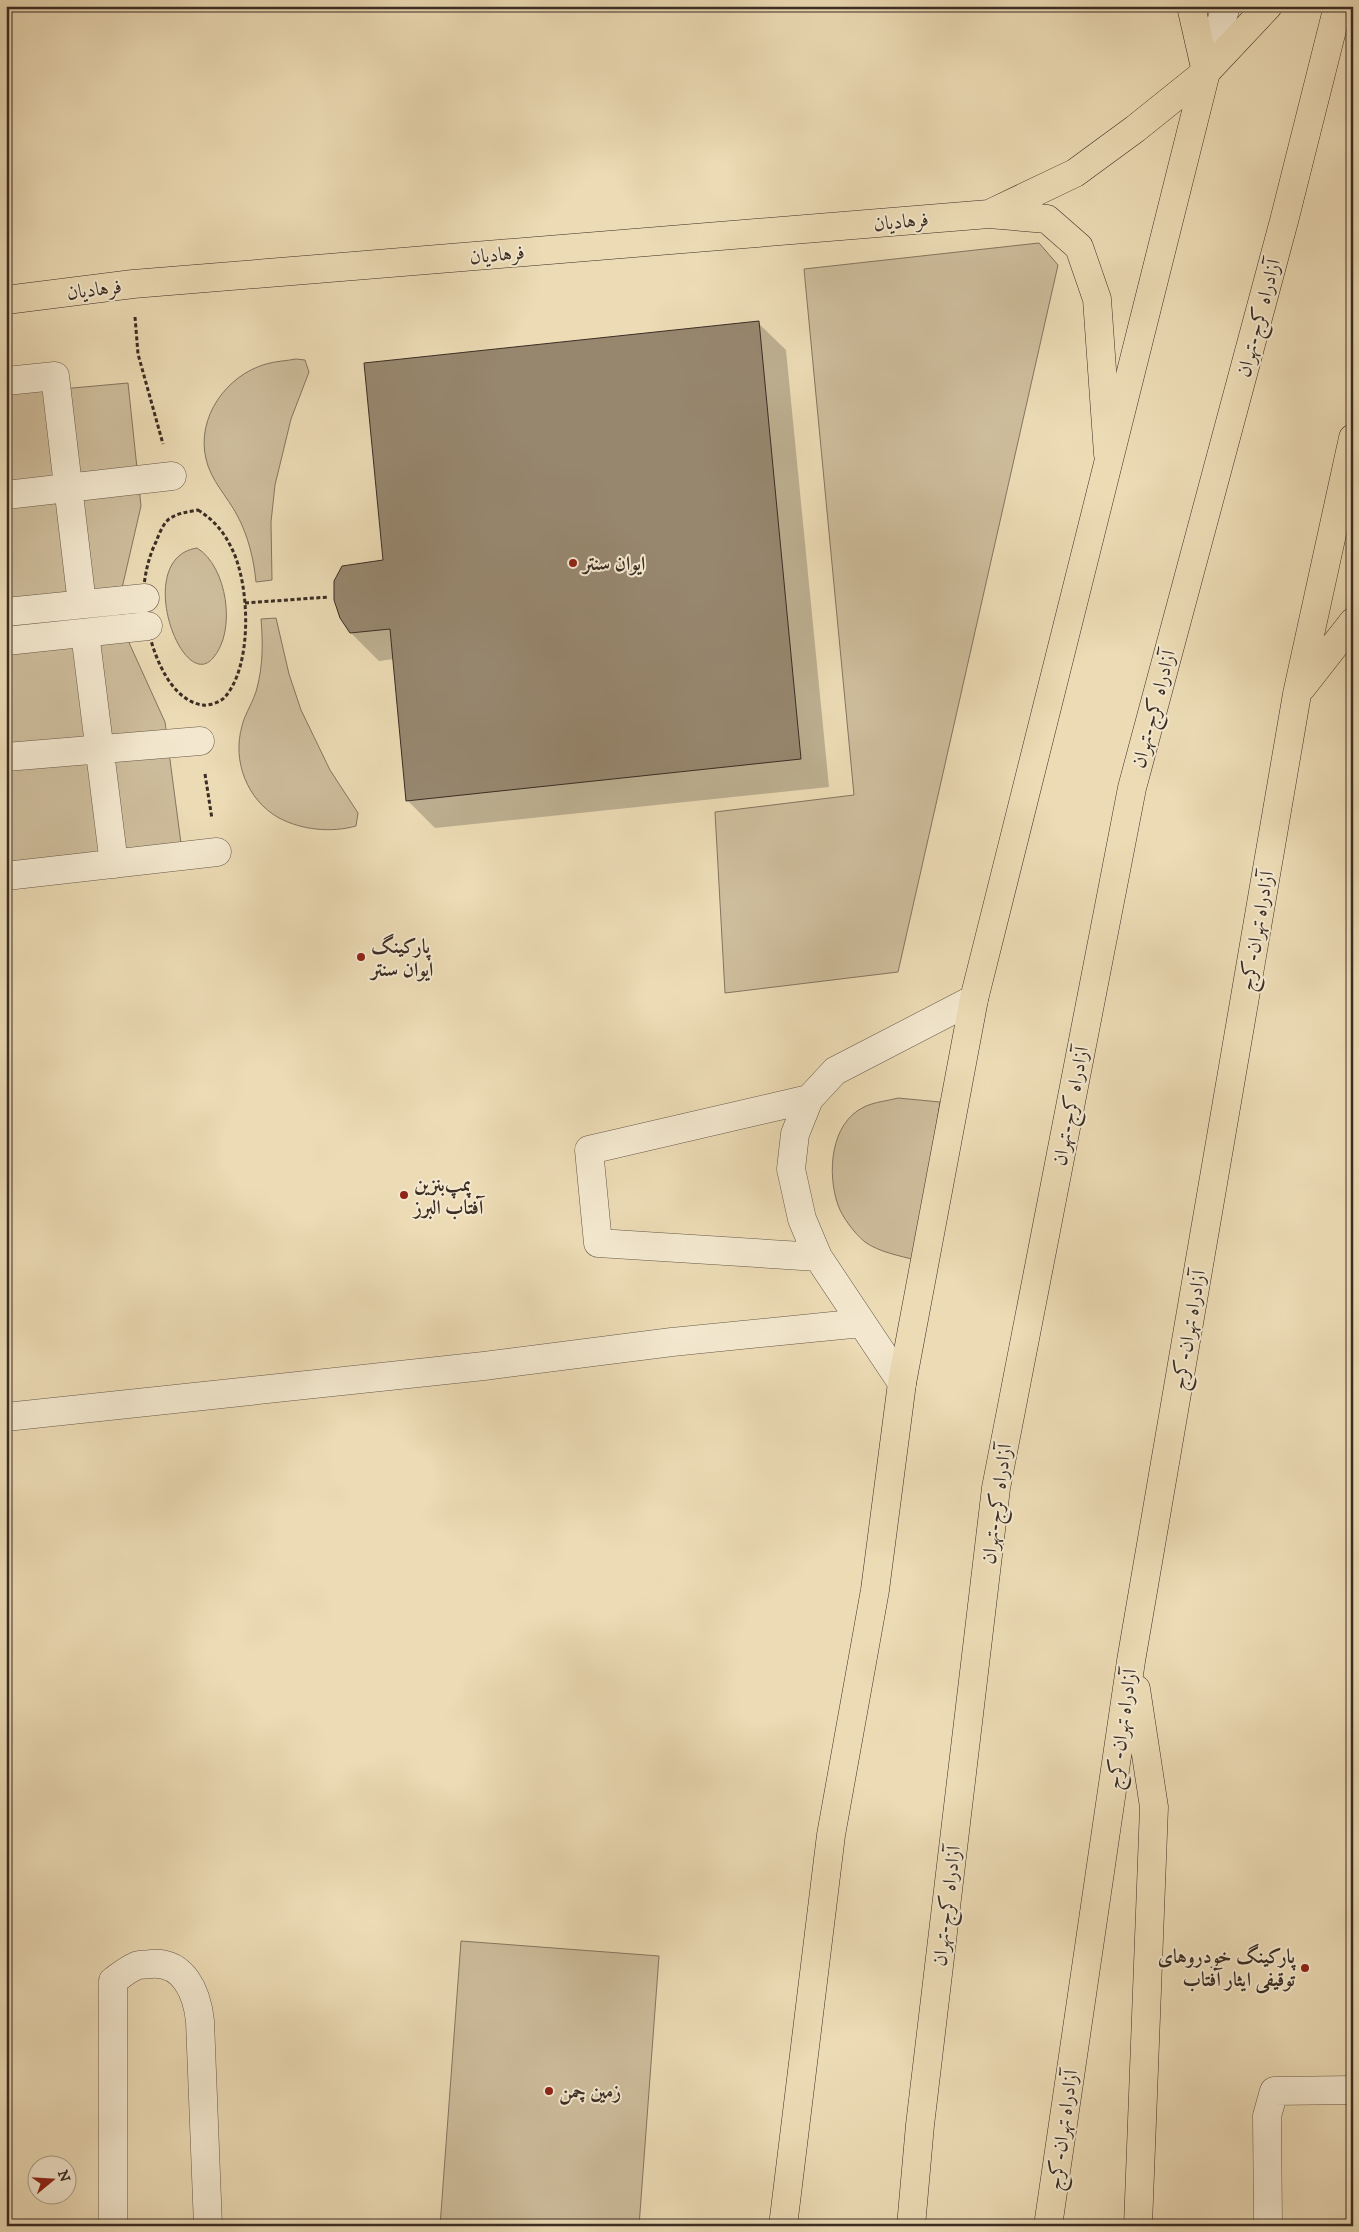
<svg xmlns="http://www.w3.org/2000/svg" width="1359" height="2232" viewBox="0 0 1359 2232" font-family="'IM FELL DW Pica',Amiri,serif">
  <rect width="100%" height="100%" fill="#ecdbb5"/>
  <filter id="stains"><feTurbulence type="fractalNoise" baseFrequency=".004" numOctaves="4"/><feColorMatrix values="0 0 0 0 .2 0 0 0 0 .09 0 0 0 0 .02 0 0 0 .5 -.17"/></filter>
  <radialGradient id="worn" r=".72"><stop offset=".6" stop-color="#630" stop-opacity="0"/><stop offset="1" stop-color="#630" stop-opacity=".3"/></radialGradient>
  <path fill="#cebd9c" stroke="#847560" d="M1039,243L1058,265L898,972L725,993L715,812L854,795L804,269Z
    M296,359L305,360L309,372L291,419L275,485L271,522L272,580L256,582C254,560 248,535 237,515C227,496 211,481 206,459C196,417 227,375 266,364C276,361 286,361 296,359Z
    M128,383L141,506L116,614L165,722L182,851L6,870V394Z
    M197,548C227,566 237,631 213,658C182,695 132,558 197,548Z
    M276,618L289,674L301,710L330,770L358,813L356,826C331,833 302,830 279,818C247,800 232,761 242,726C245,713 254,701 257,688C263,666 263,642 261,619Z
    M898,1098L940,1102L916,1260C900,1256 879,1252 865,1242C855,1234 842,1217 838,1205C827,1174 830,1123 864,1107C874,1102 887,1101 898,1098Z
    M461,1941L659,1956L639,2226H440Z"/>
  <path fill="#0003" d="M758,323L786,350L829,787L435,828L408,801L394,659L379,661L351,633L384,562Z"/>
  <path fill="#97876f" stroke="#3b2d24" d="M759,321L801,759L406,801L390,629L350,633L340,618L334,600V581L342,566L383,560L364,363Z"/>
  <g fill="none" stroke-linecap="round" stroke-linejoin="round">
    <g stroke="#675848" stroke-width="29">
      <path id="minor" d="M1206,72L1226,6
        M6,381L55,376L82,604
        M6,495L172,476
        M6,612L145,598
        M85,633L114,864
        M6,641L148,626
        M6,757L200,741
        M6,876L217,852
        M809,1099L589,1150L598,1243L818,1257
        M902,1383L818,1257L802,1219L791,1169L795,1134L809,1099L835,1071L974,999
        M6,1417L484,1366L672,1342L862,1323
        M113,2226V1981C120,1976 128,1969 136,1966C140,1964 146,1965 151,1964C184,1961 197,1993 200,2021L208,2226
        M1268,2226L1267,2116L1274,2091L1353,2090"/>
    </g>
    <g stroke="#3b2d24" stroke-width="29">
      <path id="major" d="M989,214L1075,173L1135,129L1206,72
        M6,300L133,284L989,214L1047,219L1079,247L1097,299L1108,454"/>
    </g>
    <g stroke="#3b2d24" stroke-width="29">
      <path id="highway" d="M1191,6L1206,72
        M1302,687L1353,622
        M1136,1689L1154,1807L1138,2226
        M783,2226L831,1835L875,1590L902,1383L974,999L1206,72L1268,6
        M911,2226L920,2125L996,1488L1132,788L1284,221L1338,6
        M1048,2226L1131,1661L1297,694L1353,438"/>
    </g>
    <path stroke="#3b2d24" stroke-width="3" stroke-dasharray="4 2.5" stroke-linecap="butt" d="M135,317L138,354L163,444
      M198,510C214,520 224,532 232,549C250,585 253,667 224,698C220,702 209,706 203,705C161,700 141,622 144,585C146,570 149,556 156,542C159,534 163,524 169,519C178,513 187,512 198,510Z
      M245,603L329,597
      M205,774L212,819"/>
    <use href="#minor" stroke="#f3e8cf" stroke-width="28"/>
    <use href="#major" stroke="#ecdbb5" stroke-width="28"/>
    <use href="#highway" stroke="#ecdbb5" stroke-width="28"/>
  </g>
  <g fill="#8f2418" stroke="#f3e8cf" stroke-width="2">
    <circle cx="573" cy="563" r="5"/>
    <circle cx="361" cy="957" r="5"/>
    <circle cx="404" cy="1195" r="5"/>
    <circle cx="1305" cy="1968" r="5"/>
    <circle cx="549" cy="2091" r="5"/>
  </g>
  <g text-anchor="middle" stroke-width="4" stroke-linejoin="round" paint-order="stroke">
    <g font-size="20" fill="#3b2d24" stroke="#f3e8cf">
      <text transform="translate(901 221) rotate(-5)" y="7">فرهادیان</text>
      <text transform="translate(497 254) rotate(-5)" y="7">فرهادیان</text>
      <text transform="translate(94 289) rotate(-7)" y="7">فرهادیان</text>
      <text transform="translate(1258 318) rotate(-75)" y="7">آزادراه کرج-تهران</text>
      <text transform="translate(1153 709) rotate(-75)" y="7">آزادراه کرج-تهران</text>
      <text transform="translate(1256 931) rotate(-80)" y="7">آزادراه تهران-کرج</text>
      <text transform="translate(1070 1106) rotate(-79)" y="7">آزادراه کرج-تهران</text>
      <text transform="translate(1188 1330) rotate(-80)" y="7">آزادراه تهران-کرج</text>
      <text transform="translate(996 1504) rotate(-82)" y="7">آزادراه کرج-تهران</text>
      <text transform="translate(1121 1729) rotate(-82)" y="7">آزادراه تهران-کرج</text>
      <text transform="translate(946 1906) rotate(-83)" y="7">آزادراه کرج-تهران</text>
      <text transform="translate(1062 2130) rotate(-82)" y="7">آزادراه تهران-کرج</text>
    </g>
    <g font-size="20" font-weight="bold" fill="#3b2d24" stroke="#f3e8cf" text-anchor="start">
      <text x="583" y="570">ایوان سنتر</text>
      <text x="371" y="953">پارکینگ<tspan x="371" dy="23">ایوان سنتر</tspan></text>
      <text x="414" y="1191">پمپ‌بنزین<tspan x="414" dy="23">آفتاب البرز</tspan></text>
      <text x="1295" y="1963" text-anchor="end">پارکینگ خودروهای<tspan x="1295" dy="23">توقیفی ایثار آفتاب</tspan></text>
      <text x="559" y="2098">زمین چمن</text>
    </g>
  </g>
  <rect width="1359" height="2232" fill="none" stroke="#ecdbb5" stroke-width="25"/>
  <rect x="8" y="8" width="1344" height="2217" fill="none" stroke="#3b2d24" stroke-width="2.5"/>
  <rect x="12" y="12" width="1334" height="2207" fill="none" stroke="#3b2d24"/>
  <g transform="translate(52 2180) rotate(72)"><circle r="24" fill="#f3e8cf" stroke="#a99d8b"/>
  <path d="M0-4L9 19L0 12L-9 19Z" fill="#8f2418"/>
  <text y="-8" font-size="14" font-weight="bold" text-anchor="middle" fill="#3b2d24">N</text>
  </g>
  <rect width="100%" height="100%" filter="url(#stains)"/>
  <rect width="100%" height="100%" fill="url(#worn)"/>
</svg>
